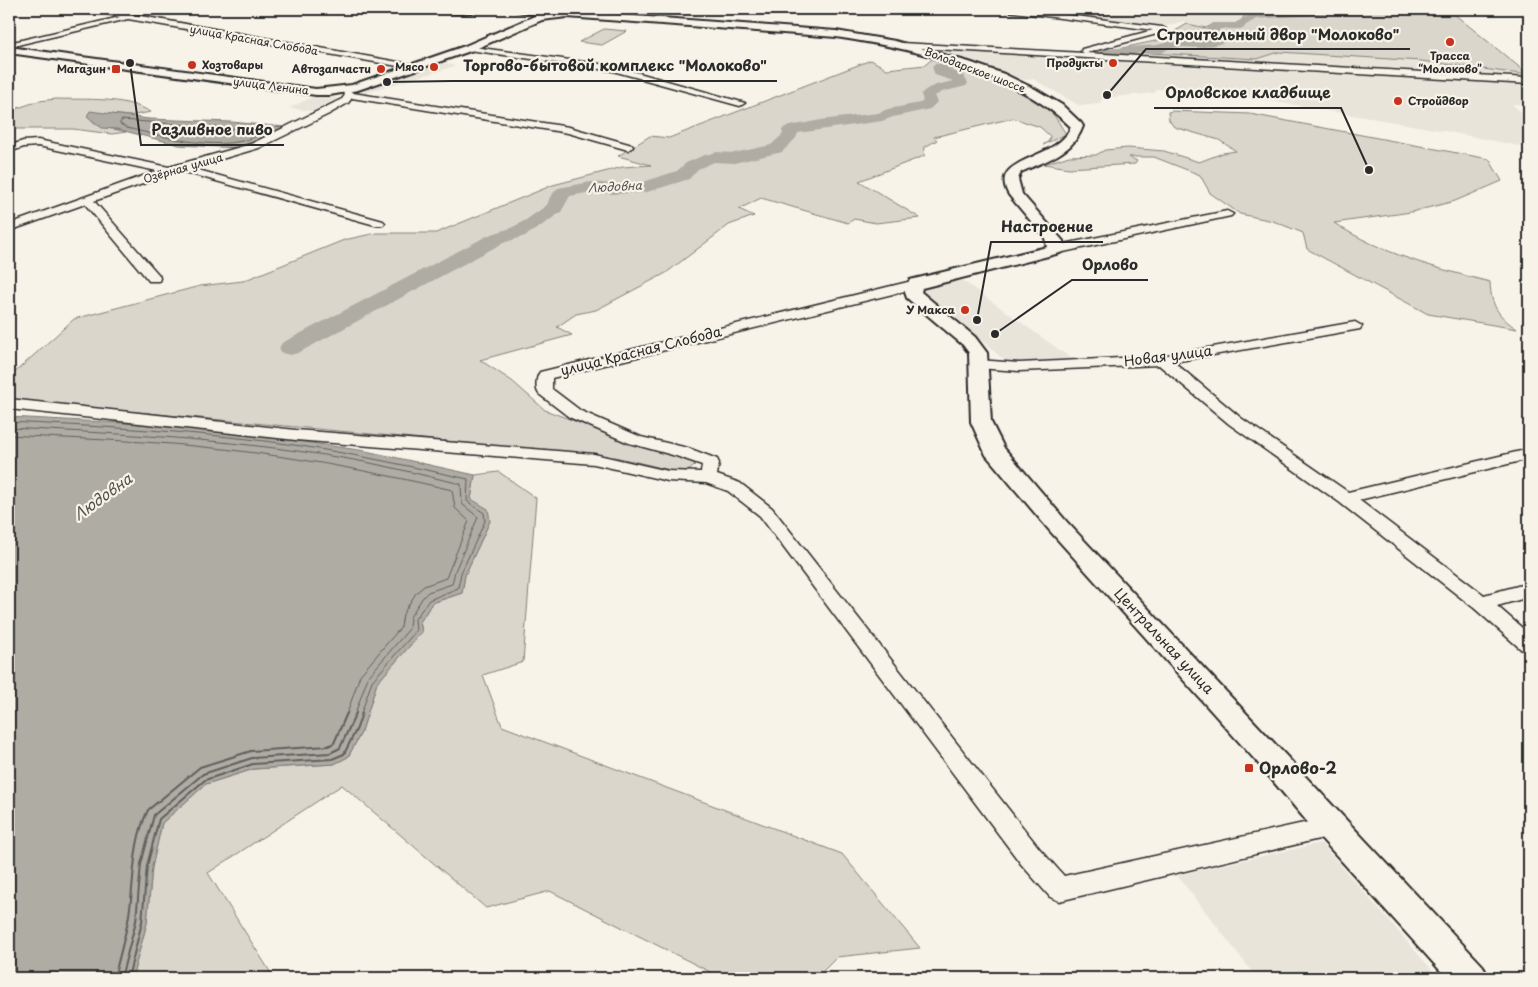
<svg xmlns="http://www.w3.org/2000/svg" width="1538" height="987" viewBox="0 0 1538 987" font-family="'Playpen Sans',sans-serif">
  <rect width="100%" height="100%" fill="#f7f3e8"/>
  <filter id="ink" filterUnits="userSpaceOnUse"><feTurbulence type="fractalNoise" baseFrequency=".02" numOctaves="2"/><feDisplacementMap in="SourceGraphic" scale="10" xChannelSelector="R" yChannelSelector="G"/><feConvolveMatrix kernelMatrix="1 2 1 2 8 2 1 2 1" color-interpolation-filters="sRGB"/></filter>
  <g filter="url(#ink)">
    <path fill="#e8e4da" d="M1015,9H1324L1237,27L1214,24L1206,28L1187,24L1184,21L1163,27Z
      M952,49L1132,63L1529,84V104H1512L1529,120V148L1440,130L1218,92L1157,89L1155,93L1103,98L1099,104L1080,106L1033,79L1024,80L943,51Z
      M1131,52L1257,59L1279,52L1421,61L1529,75V79L1107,55V53Z
      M437,61L455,66L366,93L352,90Z
      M322,96L343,99L319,112L289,108L313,97Z
      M959,278L1072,359L1008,363L919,288Z
      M1321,843L1439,978H1257L1177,875Z"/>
    <path fill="#dad6cc" stroke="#82807c" d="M1324,9H1448L1529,75L1421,61L1279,52L1257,59L1131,52L1093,54L1160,40L1187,24L1206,28L1214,24L1237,27L1245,15Z
      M604,29L627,31L602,45L579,42Z
      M932,59C962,70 1031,90 1051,112C1057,118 1061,127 1066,134L1043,145L1049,141L1050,136L1040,127L1013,118L934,137L937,140L925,147L924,156L859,181L920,218L876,223L854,219L848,223L761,198L739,209L754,216L729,225L666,273L596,310L576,314L557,327L572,335L480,360L512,381L545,410L639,445L691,459L695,465L690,470L679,472L615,457L9,400V376L13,374L74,319L200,286L243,281L344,240L376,233H436L553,185L623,167L651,165L618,156L650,136L669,138L871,60L887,69L925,65Z
      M56,99C88,100 122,96 151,112L129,116L90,112C90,131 113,127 126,132L112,134L73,129H9V111L39,101Z
      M1172,111L1250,114L1489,159L1502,181L1455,201L1411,212L1334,223C1382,254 1435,268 1490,282C1491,306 1498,316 1517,329L1428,314L1307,249L1303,233L1273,221L1240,214L1210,193L1200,175L1154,157H1129L1137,161L1135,164L1069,168L1044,164L1069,156L1096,155L1105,150L1128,148L1164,151L1199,162L1223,153L1236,151L1219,140L1174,127L1169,120L1168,112Z
      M499,472L536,498L523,662L483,675L502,726L842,854L920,948L837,957L816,978H722L550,891L486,908L342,785L208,873L274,978H132L147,923L152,867L162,823L206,784L254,769L334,764L348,757L362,731L377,683L422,632L420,622L432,603L462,593L465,575L490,521L471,499L475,475Z"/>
    <path fill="#afaca4" stroke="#7a7874" d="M90,111L149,119L231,122L284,127L276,134L239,148L179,145L117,129L102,128L87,116Z
      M9,417L160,425L249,434L366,451L475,475L471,499L488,509L490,521L465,575L462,593L432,603L420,622L422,632L377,683L362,731L348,757L334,764L254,769L206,784L162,823L152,867L147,923L132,978H9Z"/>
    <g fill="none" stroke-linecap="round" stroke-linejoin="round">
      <path stroke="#605f5b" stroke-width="1" d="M122,120L243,129L260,131L262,133C226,155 166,137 127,128L120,124Z
        M9,422C89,426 168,430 248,439C322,447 395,463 468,479L467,501L484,513L485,521L461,573L458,588L429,600L415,619L416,631L372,681L361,714
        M9,428C128,434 247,440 365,462C397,468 429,477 461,484L462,504L478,517L455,571L452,584L428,592L423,597L410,617L409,629L368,677L355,714
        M9,435C71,439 133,440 194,446C281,454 367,470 452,490L455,508L469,521L446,578L424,586L416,593L403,614L401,627L360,675L347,714"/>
      <path stroke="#605f5b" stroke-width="2" d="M114,978C119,959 124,940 128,921C135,884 131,845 148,810L200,767L251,751L328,746L334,743L347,713
        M121,978L136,921L141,864L154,815L203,774L252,758L330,753L340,748L356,713
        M128,978L142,922L147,866L159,819L205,780L253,764L332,759L344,754L357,728L362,713"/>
      <path fill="#afaca4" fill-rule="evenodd" d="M1308,9H1358L1352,12L1256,19L1246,25L1243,29H1220L1216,35L1225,40L1223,43L1202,48L1180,47L1168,49L1162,53L1147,52L1101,59L1095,55L1104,49L1157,45L1180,39L1200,40L1205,38L1203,36L1208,27L1213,23H1235L1253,13Z
        M956,62L963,66L961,69L949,70L962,74L968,83L966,86L942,92L935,96L937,102L930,109L893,117L882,121L798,133L796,138L782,152L734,163L714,162L698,169L689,179L647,192L613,194L591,192L570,196L561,212L538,228L525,236L503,243L298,353L290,355L282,353L279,348L282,343L489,235L511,228L526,220L547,205L550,197L558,188L591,182L613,184L640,183L677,171L686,163L702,156L716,152L734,153L771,145L783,134L782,130L785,127L821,120L878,113L888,109L920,103L923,101L921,94C929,85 942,84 953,81L935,75L932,67L934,64Z"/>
      <g stroke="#2b2b2b" stroke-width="3">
        <path id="minor" d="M89,9H102L415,65L419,67L415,69L128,19L9,47V43L120,17Z
          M183,9H193L183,12Z
          M439,9H483C473,15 449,15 439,9Z
          M506,9H521L550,15L546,17Z
          M1002,9H1021L1162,27L1166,29L1162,31H1157V34L1086,53L1529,78V84L901,47L897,45L901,43L1084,53L1081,51L1082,49L1153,30L1006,11Z
          M466,46L614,66L745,103L740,106L613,71L469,50H466Z
          M345,87L353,93L569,127L632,145L633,147L628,150L568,133L352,98L348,103L329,114L259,148L191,168L383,221L385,223L383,225H375L180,171L94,201L159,275L160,278L159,281H149L85,204L9,231V224L157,171L38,146L24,147L9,152V146L23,141L38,140L169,167L251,144L342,99L345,95L341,90Z
          M1227,211L1233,214L1231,216L1054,254L1048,250L1054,246Z
          M916,280L921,281L922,284L921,287L552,378V389L581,411L641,437L688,448L717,459L719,463L717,475L740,483L772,508L1039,848L1064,876L1331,817L1340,820L1343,827L1340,834L1059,901L1050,897L1021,864L760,516L728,491L706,483L668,481L594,464L296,440L9,409V399L296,430L594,454L668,471L701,472L702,465L676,456L629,443L569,417L539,394C535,389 536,377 540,372Z
          M1355,322L1362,326L1360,329L1174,362L1241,418L1348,492L1529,449V459L1359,500L1484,595L1529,583V597L1497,606L1529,634V652L1522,650L1474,608L1339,502L1229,424L1159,365L1019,371L978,368L973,367L971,364L973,361L978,360L1019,363L1162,356Z"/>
      </g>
      <g stroke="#2b2b2b" stroke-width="4">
        <path id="major" d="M567,11L836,31L895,41L969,62L1004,74L1035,89L1062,105L1081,123L1083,126C1074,153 1045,161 1021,172L1018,179L1022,194L1063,241L1064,245L1060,253L922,288L921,292L975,337L987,353L991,422L1004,448L1066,521L1483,966L1488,978H1447L1320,837L1257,762L1050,531L986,455L971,422L969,353L963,345L907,298L904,289L910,280L1047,247L1045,238L1009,195C986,156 1057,162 1071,127C1011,70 915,49 836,37L567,17L542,20L473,50L358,90L330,95H316L9,53V47L316,89L352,85L465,46L537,15Z"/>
      </g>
      <use href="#minor" fill="#f7f3e8" fill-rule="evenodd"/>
      <use href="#major" fill="#f7f3e8" fill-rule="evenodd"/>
    </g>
  </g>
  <g fill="#c8321e" stroke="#f7f3e8" stroke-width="2">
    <circle cx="1450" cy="42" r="5"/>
    <circle cx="1113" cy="63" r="5"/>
    <circle cx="192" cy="65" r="5"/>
    <circle cx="434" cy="67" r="5"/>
    <rect x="111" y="64" width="10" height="10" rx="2.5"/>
    <circle cx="381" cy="69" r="5"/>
    <circle cx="1398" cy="101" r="5"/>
    <circle cx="965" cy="310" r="5"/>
    <rect x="1244" y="763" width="10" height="10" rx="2.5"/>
  </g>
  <g text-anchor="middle" stroke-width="4.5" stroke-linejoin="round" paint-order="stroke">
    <g font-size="11" fill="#2b2b2b" stroke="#f7f3e8">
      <text transform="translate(254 40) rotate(10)" y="4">улица Красная Слобода</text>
      <text transform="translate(975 70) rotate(21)" y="4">Володарское шоссе</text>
      <text transform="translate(271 86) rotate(7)" y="4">улица Ленина</text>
      <text transform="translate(183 168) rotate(-16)" y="4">Озёрная улица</text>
    </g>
    <g font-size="11" font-weight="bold" fill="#2b2b2b" stroke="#f7f3e8" text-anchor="end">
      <text x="1450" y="60" text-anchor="middle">Трасса<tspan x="1450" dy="13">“Молоково”</tspan></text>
      <text x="1103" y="67">Продукты</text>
      <text x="202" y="69" text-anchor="start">Хозтовары</text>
      <text x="424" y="71">Мясо</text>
      <text x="106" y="73">Магазин</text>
      <text x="371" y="73">Автозапчасти</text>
      <text x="1408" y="105" text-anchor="start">Стройдвор</text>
      <text x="955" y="314">У Макса</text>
    </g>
    <g font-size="12" font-style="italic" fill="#53524f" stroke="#f7f3e8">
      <text transform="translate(615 187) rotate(-3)" y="4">Людовна</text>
    </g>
    <g font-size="14" fill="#2b2b2b" stroke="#f7f3e8">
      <text transform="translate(641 351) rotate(-14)" y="5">улица Красная Слобода</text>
      <text transform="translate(1168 356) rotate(-7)" y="5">Новая улица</text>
      <text transform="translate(1164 641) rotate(47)" y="5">Центральная улица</text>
    </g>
    <g font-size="15" font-style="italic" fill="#53524f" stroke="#f7f3e8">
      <text transform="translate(103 497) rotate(-36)" y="5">Людовна</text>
    </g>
    <g font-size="16" font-weight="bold" fill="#2b2b2b" stroke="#f7f3e8" text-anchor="start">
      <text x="1259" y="774">Орлово-2</text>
    </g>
  </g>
  <path fill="none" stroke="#2b2b2b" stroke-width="2" d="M1107 95L1146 49H1410M387 82L452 81H777M1369 170L1341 108H1154M130 63L141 145H284M977 320L991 242H1103M995 334L1072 280H1148"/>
  <g fill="#2b2b2b" stroke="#f7f3e8" stroke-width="2">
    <circle cx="1107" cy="95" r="5"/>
    <circle cx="387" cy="82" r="5"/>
    <circle cx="1369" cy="170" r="5"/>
    <circle cx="130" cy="63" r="5"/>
    <circle cx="977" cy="320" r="5"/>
    <circle cx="995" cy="334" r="5"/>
  </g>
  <g font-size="15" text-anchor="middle" font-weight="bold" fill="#2b2b2b" stroke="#f7f3e8" stroke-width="4.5" stroke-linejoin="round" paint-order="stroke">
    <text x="1278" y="40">Строительный двор "Молоково"</text>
    <text x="615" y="71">Торгово-бытовой комплекс "Молоково"</text>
    <text x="1248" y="98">Орловское кладбище</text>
    <text x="212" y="135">Разливное пиво</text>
    <text x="1047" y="232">Настроение</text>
    <text x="1110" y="270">Орлово</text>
  </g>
  <rect width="1538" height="987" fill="none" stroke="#f7f3e8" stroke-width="30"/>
  <rect x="15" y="15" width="1508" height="957" fill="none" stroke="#2b2b2b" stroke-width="2" filter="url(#ink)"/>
</svg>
